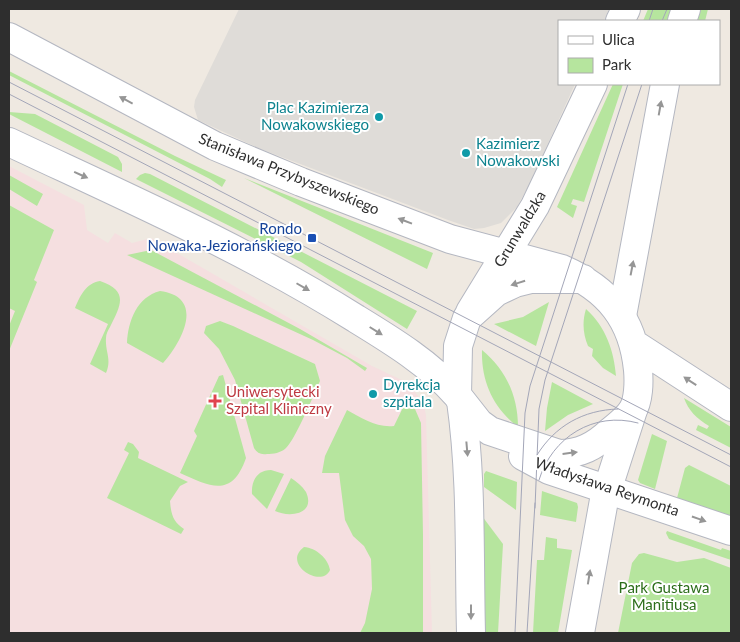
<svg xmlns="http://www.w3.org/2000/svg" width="740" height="642" viewBox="0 0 740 642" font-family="Lato,sans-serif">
  <rect width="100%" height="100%" fill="#efe9e1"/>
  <path fill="#f5dfe0" d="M9,166L84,205L87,230L108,243L115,233L132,243L151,238L372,366L406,382L413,389L424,405L426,416L432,633H9Z"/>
  <path fill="#b6e59e" d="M648,9H671L667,21H643Z
    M708,9L705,21H697L700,10Z
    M9,71L175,156L226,180L222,187L210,179L9,75Z
    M613,84H623L584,202L573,199L571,204L577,206L573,218L557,207Z
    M9,112L35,114L118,157L122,164V172L9,114Z
    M145,173L150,174L417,311L407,329L301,262L136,179L140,175Z
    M9,175L43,194L37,206L9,189Z
    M244,178L433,253L427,269Z
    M9,205L54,230L34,280L37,282L9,351V326L15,311L9,308Z
    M151,250L300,329L367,368L365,371L347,358L313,340L127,255Z
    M100,281C129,291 121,305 110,327C108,330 106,334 106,338C105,352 112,359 106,373L90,364L108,324L75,308C80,296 86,283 100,281Z
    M160,291C206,297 182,342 163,363L127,343C128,321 137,297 160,291Z
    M549,302L536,346L494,324L523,317Z
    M586,309C606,327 614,351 616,376L603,368L592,356L593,349L588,346C583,334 582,322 586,309Z
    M220,321L233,326L315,364L320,381C314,394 295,440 286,448C281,453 273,454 267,454C261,455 257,453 254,448L235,380L219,349L204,333L206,326Z
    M482,350C506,370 518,396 518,427C493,408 481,381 482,350Z
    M223,375L246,458C232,498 211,487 180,473L197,436L194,431L219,376Z
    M552,382L593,404L568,415L545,431L547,408Z
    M409,395L421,423L423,535V633H360L365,623L372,589L371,559L364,546L353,536L345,520L339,473H322L325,456L347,410C361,418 377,428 394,426Z
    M684,398L731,427V448L696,430L698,425L707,429L709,426C697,419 688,410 684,398Z
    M652,434L667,441L655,489L640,483L638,480Z
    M128,442L133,444L139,452L138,458L188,482L180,486L170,501C171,514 173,522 184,529L181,534L107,498L129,453L124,450Z
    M689,465L731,486V518L677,498L685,468Z
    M271,470L284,474L267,509L252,494C251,481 257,470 271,470Z
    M486,471L517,482L516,510L484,487V474Z
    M291,478C297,482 302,486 306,492C316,514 290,518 275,511Z
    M542,491L577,503L578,507L576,522L540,515Z
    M482,516L503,544L498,633H485Z
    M667,531L721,550L722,548L731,551V560L669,539L666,533Z
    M546,537L557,539V548L572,550L558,633H533L537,560H544Z
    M304,547C316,548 328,558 330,570C322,589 281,564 304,547Z
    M644,553L677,562L704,558L731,568V633H618L632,563L639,554Z"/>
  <path fill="#dfdcd8" d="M239,9H609L604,21H559V84H575L530,183L517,207L501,223L484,228L474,229L448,220L258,148L198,120L194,107L195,100Z"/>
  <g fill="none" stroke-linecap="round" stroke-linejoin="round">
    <g stroke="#b4b7c1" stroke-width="30">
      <path id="tertiary" d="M620,21L626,9
        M682,21L686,9
        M470,312L535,206L593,84
        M622,316L665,84
        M461,401C472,478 469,556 471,633
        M580,633L604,500L633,410"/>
    </g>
    <g stroke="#b4b7c1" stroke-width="30">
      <path id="secondary" d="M9,37L215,146L301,182L450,239L562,269C608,289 633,319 638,370C639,381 639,401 632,411C627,419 617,426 610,432C595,446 580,454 559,454L490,431L479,423L457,395L458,346L467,318L496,292L515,283L531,279H583
        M9,142C126,197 245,249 355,318C391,340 429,363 457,395
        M634,344L731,407
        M523,456L549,470L731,531"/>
    </g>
    <use href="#tertiary" stroke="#fff" stroke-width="28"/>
    <use href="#secondary" stroke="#fff" stroke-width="28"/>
    <path stroke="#a3a6b8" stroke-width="1" d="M649,21L653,9
      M662,21L667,9
      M9,82L731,455
      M9,94L731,467
      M537,455C555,426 583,410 618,409
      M539,480C552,437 594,411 638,423
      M535,508L539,409L545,380L642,84
      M515,633L525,413L530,386L628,84
      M527,633L535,503"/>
  </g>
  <defs><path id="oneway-solid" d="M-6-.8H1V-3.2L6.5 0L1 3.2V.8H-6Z" transform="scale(1.25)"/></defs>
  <g fill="#969696">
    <use href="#oneway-solid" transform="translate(126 100) rotate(-152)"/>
    <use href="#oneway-solid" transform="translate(660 108) rotate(-80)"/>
    <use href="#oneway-solid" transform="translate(81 175) rotate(24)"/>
    <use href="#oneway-solid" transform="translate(405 221) rotate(-159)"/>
    <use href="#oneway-solid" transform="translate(632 268) rotate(-79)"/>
    <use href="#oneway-solid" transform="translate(518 283) rotate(162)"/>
    <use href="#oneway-solid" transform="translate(303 287) rotate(30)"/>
    <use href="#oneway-solid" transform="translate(376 331) rotate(32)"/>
    <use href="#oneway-solid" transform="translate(690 381) rotate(-147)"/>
    <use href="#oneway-solid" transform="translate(467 449) rotate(85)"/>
    <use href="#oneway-solid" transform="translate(570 453) rotate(-7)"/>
    <use href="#oneway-solid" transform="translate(699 519) rotate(19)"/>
    <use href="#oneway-solid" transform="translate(589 577) rotate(-81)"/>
    <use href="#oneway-solid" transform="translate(471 612) rotate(90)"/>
  </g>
  <g fill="#0f9aa8" stroke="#fff" stroke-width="2">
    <circle cx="379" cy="117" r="5"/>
    <circle cx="466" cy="153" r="5"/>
    <circle cx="373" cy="394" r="5"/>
  </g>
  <rect fill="#1a4fb4" stroke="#fff" stroke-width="2" x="307" y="233" width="10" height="10" rx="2.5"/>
  <path fill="#e0444e" stroke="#fff" stroke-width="2" d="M212.5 393.5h5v5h5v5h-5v5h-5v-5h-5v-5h5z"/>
  <g text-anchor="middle" stroke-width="4" stroke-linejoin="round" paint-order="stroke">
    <g font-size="15" fill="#0d838f" stroke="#fff" text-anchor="start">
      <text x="369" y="113" text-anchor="end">Plac Kazimierza<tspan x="369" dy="17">Nowakowskiego</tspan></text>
      <text x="476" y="149">Kazimierz<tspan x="476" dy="17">Nowakowski</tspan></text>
      <text x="383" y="390">Dyrekcja<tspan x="383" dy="17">szpitala</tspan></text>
    </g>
    <g font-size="15" fill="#2e2e2e" stroke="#fff">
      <text transform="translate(289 174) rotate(22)" y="5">Stanisława Przybyszewskiego</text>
      <text transform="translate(520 229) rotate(-59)" y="5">Grunwaldzka</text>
      <text transform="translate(607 487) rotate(19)" y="5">Władysława Reymonta</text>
    </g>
    <g font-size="15" fill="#164399" stroke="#fff" text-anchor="end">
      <text x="302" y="234">Rondo<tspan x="302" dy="17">Nowaka-Jeziorańskiego</tspan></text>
    </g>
    <g font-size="15" fill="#be3a42" stroke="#fff" text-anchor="start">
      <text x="226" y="397">Uniwersytecki<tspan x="226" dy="17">Szpital Kliniczny</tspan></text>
    </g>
    <g font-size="15" fill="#2c6e1b" stroke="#fff">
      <text x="664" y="593">Park Gustawa<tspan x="664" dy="17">Manitiusa</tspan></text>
    </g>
  </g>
  <rect width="740" height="642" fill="none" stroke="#2e2e2e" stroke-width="20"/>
  <rect x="558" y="20" width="162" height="65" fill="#ffffff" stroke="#ababab"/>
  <rect x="568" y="36" width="25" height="8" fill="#ffffff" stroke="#ababab"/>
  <text x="602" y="45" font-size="15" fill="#2e2e2e">Ulica</text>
  <rect x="568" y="58" width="25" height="15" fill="#b6e59e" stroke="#ababab"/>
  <text x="602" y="70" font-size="15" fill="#2e2e2e">Park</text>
</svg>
